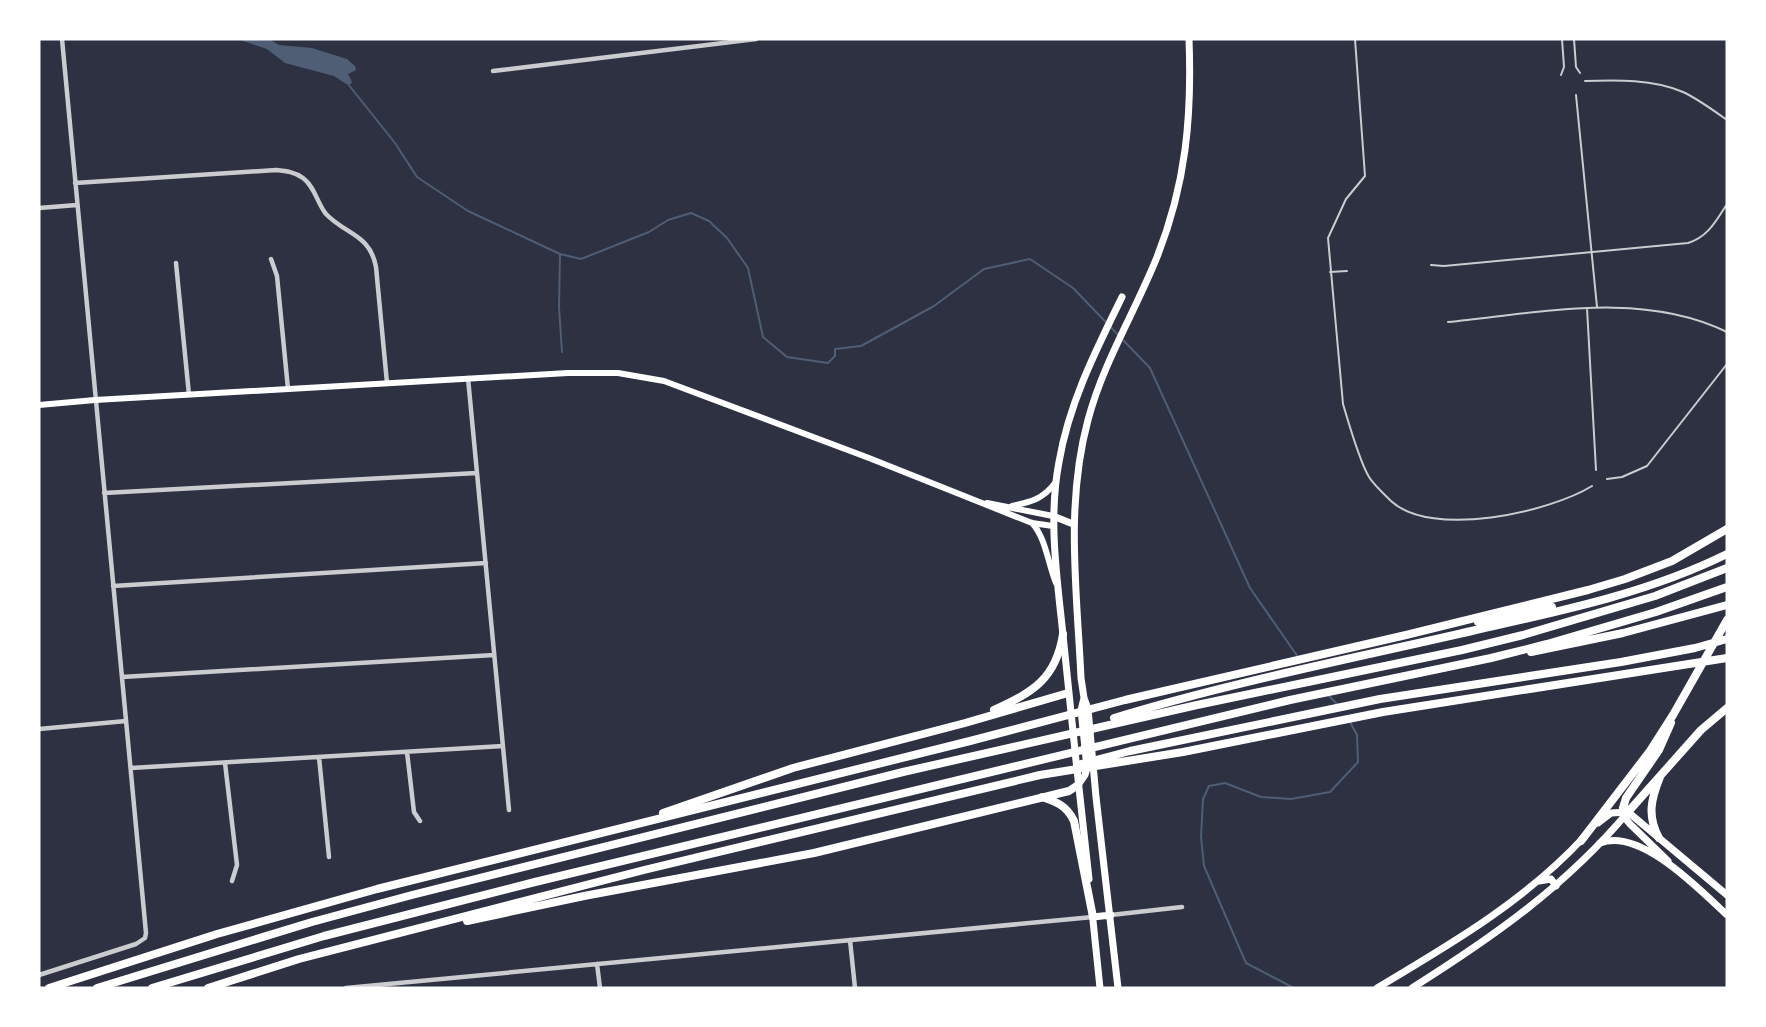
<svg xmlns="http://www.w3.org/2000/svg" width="1766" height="1027" viewBox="0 0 1766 1027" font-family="Manrope,sans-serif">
  <rect width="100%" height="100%" fill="#2d3142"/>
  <path fill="#4f5d75" d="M237,39H269L279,45L312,48L347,59L355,66L356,70L348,74L352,82L351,84H346L334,76L285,63L267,49Z"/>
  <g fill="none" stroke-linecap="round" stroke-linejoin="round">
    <path stroke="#4f5d75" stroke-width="2" d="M348,84L395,143L417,177L468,211L560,254L581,259L649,232L668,220L691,213L709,221L727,238L748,268L763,337L787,357L828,363L835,356V349L861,346L934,306L984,269L1030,259L1073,288L1150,368L1250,588L1298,657
      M560,254L559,307L562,352
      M1327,694L1338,705
      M1294,988L1246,963L1204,866L1201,837L1203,799L1209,786L1225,783L1261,797L1291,799L1330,792L1358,762L1357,735L1350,722"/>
    <path stroke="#caccd0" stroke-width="2" d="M1355,39L1365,176L1346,199L1328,238L1343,404C1349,424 1359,460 1369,477C1374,485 1384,494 1391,501C1432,539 1550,512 1592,486
      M1574,39L1576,67L1580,73
      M1561,75L1564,67L1562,39
      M1585,81C1617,80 1653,79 1683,92C1698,99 1713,110 1727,120
      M1576,95L1597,307
      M1431,265L1444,266L1688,243C1708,237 1716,221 1727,204
      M1330,272L1347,271
      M1587,308L1596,470
      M1448,322C1539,313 1642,290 1727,332
      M1607,479L1622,477L1647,466L1727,364"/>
    <path stroke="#caccd0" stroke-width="4.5" d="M493,71L756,39
      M75,183L276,170C286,171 295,172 303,178C315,187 317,203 326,214C346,235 370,234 376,267L387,383
      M39,208L77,205
      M271,259L277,276L288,389
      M176,263L189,395
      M468,378L509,810
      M104,493L477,473
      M113,586L486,563
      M122,677L494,655
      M39,729L126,721
      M407,752L414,812L420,821
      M319,757L329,857
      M225,763L237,865L232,881
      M131,768L503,746
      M1111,915L1182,907
      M850,940L855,988
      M597,964L600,988
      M39,975L136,944L145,938L146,933L62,39
      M346,988L1093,917"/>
    <path stroke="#fff" stroke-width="6" d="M39,405L95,400L568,373H618L664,381L869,458L1032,523L1053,526
      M987,503L1053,516
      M1012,506C1031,502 1043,499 1055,483
      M1032,523C1046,538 1048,564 1056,583"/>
    <path stroke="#fff" stroke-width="7" d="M1053,516L1073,524
      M1078,785L1085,775L1087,768L1081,710L1084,698
      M1628,812L1727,895
      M1624,817L1630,824L1668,861
      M1600,843C1640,827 1700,890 1727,915
      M1089,879C1080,798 1071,716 1063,635C1057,577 1048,519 1059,462C1069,403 1096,350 1122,297
      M1092,911L1100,988
      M1093,917L1111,915
      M1118,988L1096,797L1088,709L1084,698L1081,678C1077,592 1065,505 1088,420C1103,363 1135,312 1157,257C1186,184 1192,117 1189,39"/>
    <path stroke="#fff" stroke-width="7" d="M1539,881L1551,879L1556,886
      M1377,988C1451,944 1525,901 1584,837
      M1412,988C1493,937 1566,886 1628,812L1611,813L1598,823"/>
    <path stroke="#fff" stroke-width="8" d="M1478,622L1552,607
      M1531,652L1623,633L1727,605
      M994,710C1033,692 1056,679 1063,634
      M1114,718C1232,682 1355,658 1476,630C1561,611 1648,593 1727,554
      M1081,764L1130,751L1380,699L1621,662L1695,648L1727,639
      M1042,797C1057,802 1067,806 1074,821L1093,917
      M1628,812L1701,730L1727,708
      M663,813L793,768L965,723L1068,693
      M1624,817L1623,808L1626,798L1659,750L1671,723
      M1659,838C1647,816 1651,799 1660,777
      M1581,841L1650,751L1673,715L1727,620
      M467,921L584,896L814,853L1069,791L1078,785
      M49,988L217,934L377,889L970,741L1125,700L1406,635L1588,590L1625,579L1672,561L1727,529
      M97,988L312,922L412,895L903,772L1197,705L1462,650L1523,635L1655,596L1727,568
      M152,988L324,936L535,882L1290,700L1491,658L1547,644L1656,612L1727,587
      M208,988L299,959L644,870L1040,775L1183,752L1383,712L1727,658"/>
  </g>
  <rect width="1766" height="1027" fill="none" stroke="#ffffff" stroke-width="81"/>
</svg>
